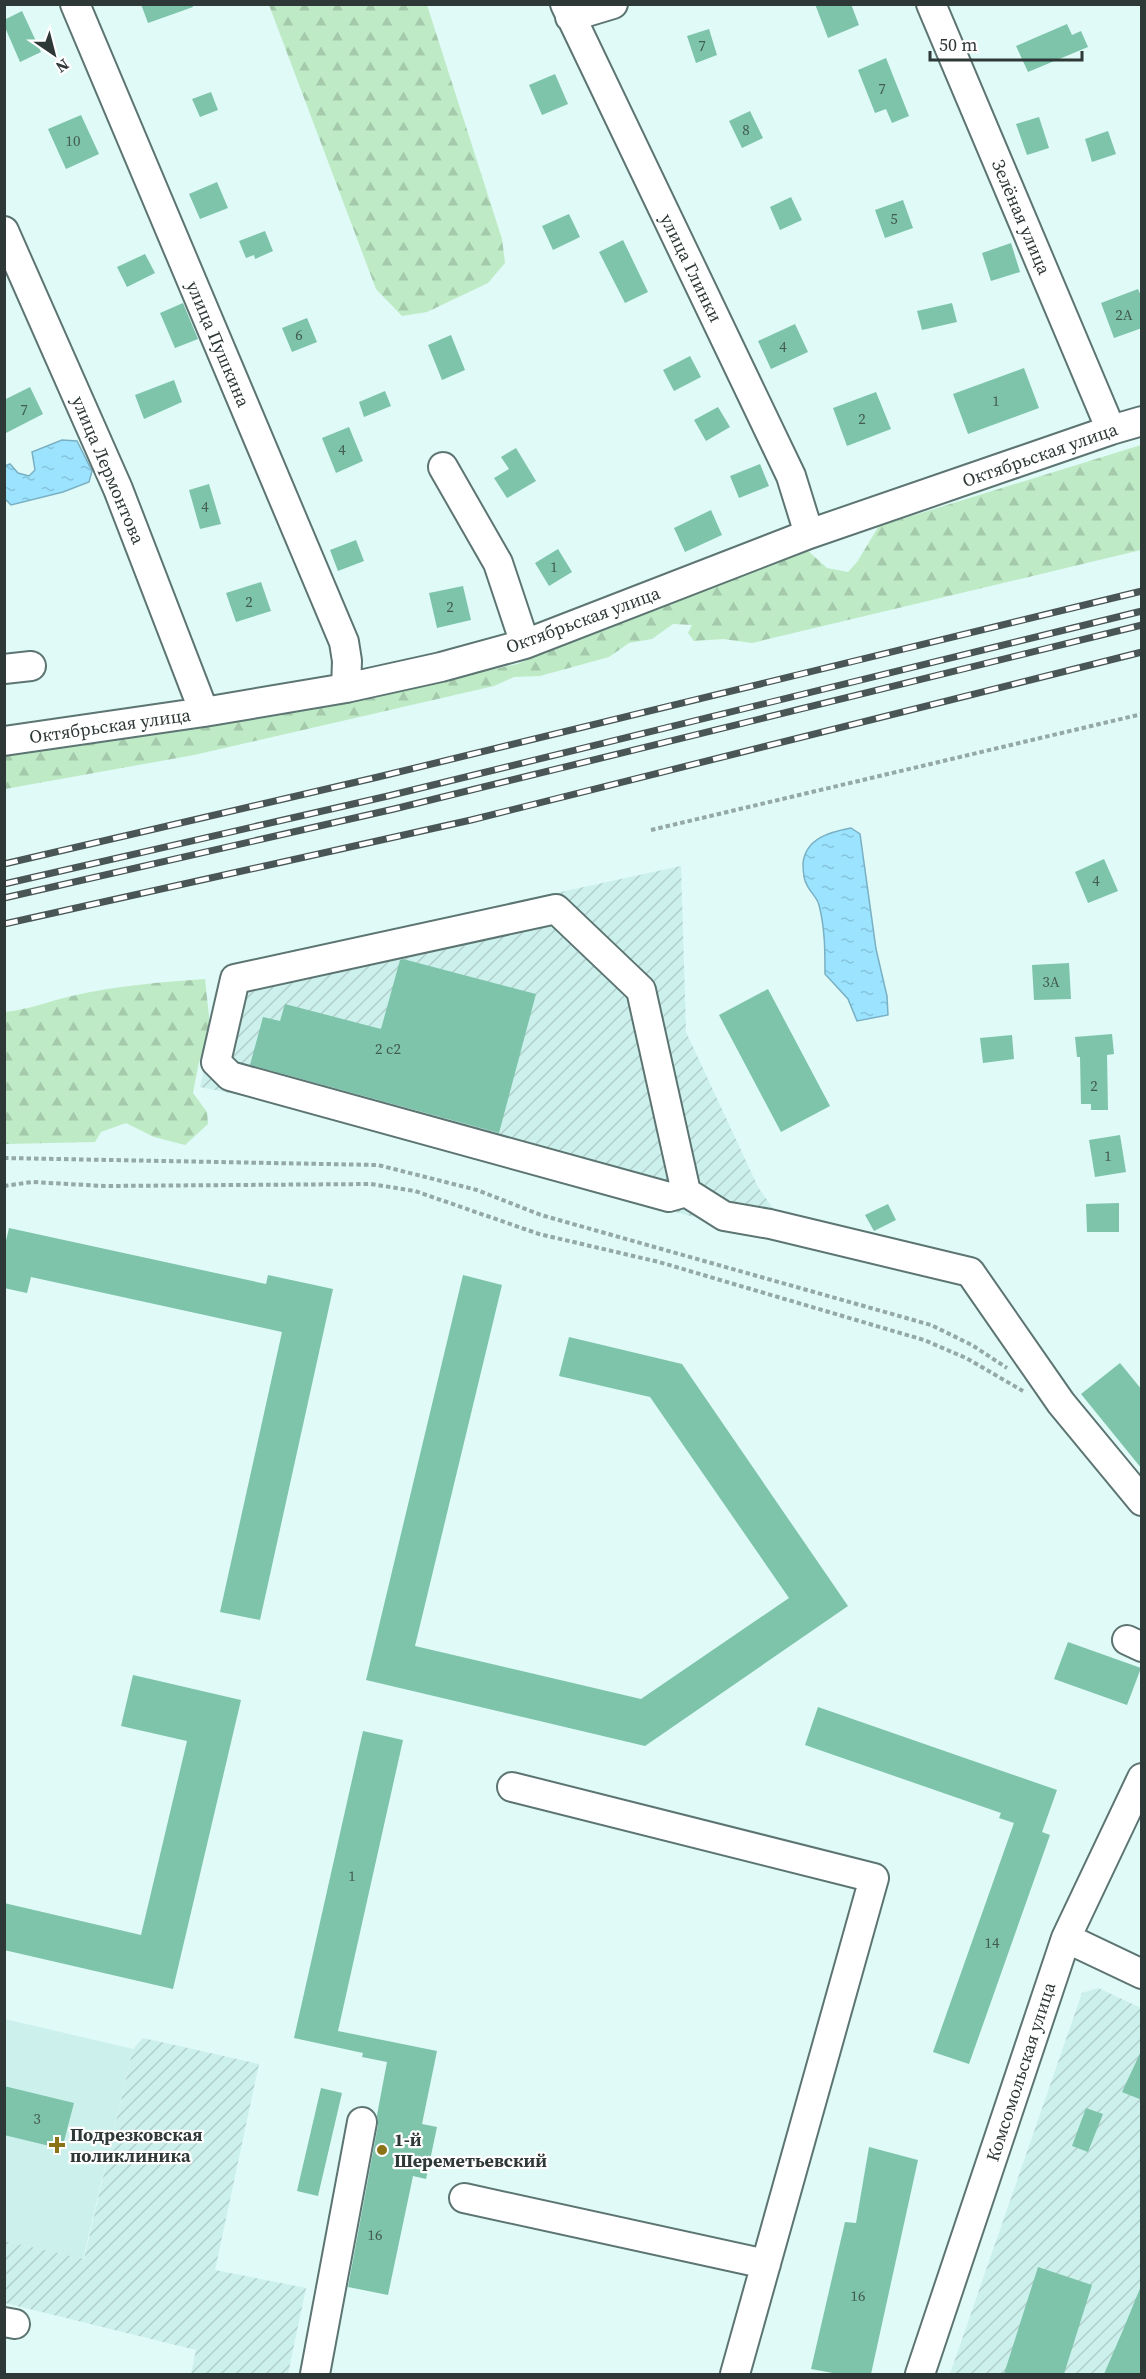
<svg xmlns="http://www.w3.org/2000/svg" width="1146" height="2379" viewBox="0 0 1146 2379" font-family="'Source Serif 4',serif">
  <defs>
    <pattern id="industrial-furrows" width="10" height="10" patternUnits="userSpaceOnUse" patternTransform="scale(1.5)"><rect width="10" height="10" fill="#ccf0ec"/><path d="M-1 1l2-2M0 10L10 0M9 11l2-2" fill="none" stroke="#b0cfcb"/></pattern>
    <pattern id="forest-firs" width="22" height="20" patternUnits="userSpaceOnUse" patternTransform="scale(1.5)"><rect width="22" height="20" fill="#beebc6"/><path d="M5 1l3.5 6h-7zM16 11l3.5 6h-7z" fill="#a4caab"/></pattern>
    <pattern id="water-ripples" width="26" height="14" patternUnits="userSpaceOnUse" patternTransform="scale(1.5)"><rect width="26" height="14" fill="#9be3ff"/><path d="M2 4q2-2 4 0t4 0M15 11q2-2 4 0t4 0" fill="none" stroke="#86c4db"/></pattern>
  </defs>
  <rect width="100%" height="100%" fill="#dffaf7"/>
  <path fill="#ccf0ec" d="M5,2019L133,2049L83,2259L5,2241Z"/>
  <path fill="url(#industrial-furrows)" d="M681,866L686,1032L758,1187L774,1210L767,1237L280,1103L200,1087L229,964Z
    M1098,1988L1141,2008V2374H950L1082,1993Z
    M143,2038L259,2064L215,2270L306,2288L288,2374H191L196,2350L5,2303V2241L84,2259L133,2049Z"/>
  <path fill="url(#forest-firs)" d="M269,5H427L502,239L505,263L488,283L427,312L402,316L376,289Z
    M1141,445V550L752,643L723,639L694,641L688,633L692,625L673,624L652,639L629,643L609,657L540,676L514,677L494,686L194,755L5,789V756L416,687L517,664L807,550L827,568L848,572L857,562L879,526Z
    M205,979L211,1035L199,1062L193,1093L207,1112L208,1124L185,1145L154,1137L126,1123L101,1132L95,1142L5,1144L4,1012C28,1010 49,1001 72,996C113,986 163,982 205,979Z"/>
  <path fill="url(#water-ripples)" stroke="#7ab0c3" stroke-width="1.5" d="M62,440L77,441L92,471L89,482L63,492L11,505L5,499V466L10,464L18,473L29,476L35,470L32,452Z
    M851,828L860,834L876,949L887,996L888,1015L857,1021L848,999L825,974C825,951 825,928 819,905C817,897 810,892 807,885C803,879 803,870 803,863C806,838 830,832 851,828Z"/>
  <path fill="#7ec4aa" d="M141,4H192L193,7L148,23Z
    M815,4H851L859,25L828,38Z
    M22,11L41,52L20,62L4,25V20Z
    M1067,24L1072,35L1081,31L1088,47L1028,72L1016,46Z
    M709,29L717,55L696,63L687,36Z
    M886,58L909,116L892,123L886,109L875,113L858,70Z
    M555,74L568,104L542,115L529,85Z
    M211,92L218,110L200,117L192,99Z
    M750,111L763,138L742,148L729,121Z
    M81,115L99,154L66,169L48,129Z
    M1039,117L1049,148L1027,155L1016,124Z
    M1108,131L1116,154L1092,162L1085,139Z
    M217,182L228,208L200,219L189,194Z
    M791,197L802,220L780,230L770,207Z
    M903,200L913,228L885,238L875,210Z
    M569,214L580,237L553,250L542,226Z
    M265,231L273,251L255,259L254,255L246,258L239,241Z
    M623,240L648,292L625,303L599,252Z
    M1011,243L1020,272L991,281L982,253Z
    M145,254L155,273L127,287L117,267Z
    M1138,289L1142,298V328L1114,338L1101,303Z
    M183,303L198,339L175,348L160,313Z
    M952,303L957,322L922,330L917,311Z
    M307,318L317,342L292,352L282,328Z
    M795,324L808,352L771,369L758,341Z
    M451,335L465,370L442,380L428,345Z
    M690,356L701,377L674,391L663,370Z
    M1024,368L1039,408L968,434L953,394Z
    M174,380L182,402L144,419L135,395Z
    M30,387L43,414L4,434V400Z
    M385,391L391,406L364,417L359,402Z
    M876,392L891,429L847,446L833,408Z
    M718,407L730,427L706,441L694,420Z
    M349,427L363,461L336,473L322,438Z
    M516,448L536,481L507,498L494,478L509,469L501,457Z
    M760,464L769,486L739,498L730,476Z
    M209,484L221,524L200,529L189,490Z
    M711,510L722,535L685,552L674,528Z
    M356,540L364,561L338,571L330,550Z
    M558,549L572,572L549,586L535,563Z
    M261,582L271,611L236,622L226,593Z
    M463,586L471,620L437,628L429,593Z
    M1104,859L1118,891L1088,903L1075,872Z
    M403,959L536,994L499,1133L250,1065L263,1017L280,1021L285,1004L381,1029L400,960Z
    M1069,963L1071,999L1034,1000L1032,965Z
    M768,989L830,1106L781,1132L719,1015Z
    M1112,1034L1114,1054L1107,1055L1108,1110H1091V1104H1081L1080,1057H1077L1075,1037Z
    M1012,1035L1014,1059L983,1063L980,1038Z
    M1120,1135L1126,1172L1095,1177L1089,1140Z
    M1119,1203V1232H1087L1086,1204Z
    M888,1204L896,1220L874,1231L865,1215Z
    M9,1228L266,1284L268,1275L333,1289L260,1620L220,1612L282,1332L31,1277L27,1293L4,1288V1249Z
    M463,1275L502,1285L415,1646L641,1699L789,1598L650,1397L559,1376L569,1337L682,1364L848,1606L645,1746L366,1680Z
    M1120,1363L1142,1390V1469L1081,1394Z
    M1068,1642L1141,1668L1127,1705L1054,1679Z
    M133,1675L241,1700L173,1989L4,1950V1903L141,1935L187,1741L121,1726Z
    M818,1707L1057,1790L1042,1832L1050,1835L969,2064L933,2052L1014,1823L999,1818L1001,1813L805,1745Z
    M363,1731L403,1740L338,2031L437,2051L422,2124L437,2127L426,2179L413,2176L388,2295L348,2287L378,2125L377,2115L387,2062L362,2057L363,2053L294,2038Z
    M1142,2049V2100L1122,2092Z
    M4,2086L74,2103L62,2149L4,2135Z
    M321,2088L342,2093L318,2196L297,2191Z
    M1086,2108L1103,2114L1088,2152L1072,2146Z
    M869,2147L918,2160L871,2374H838L811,2369L845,2222L856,2223Z
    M1038,2267L1092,2285L1064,2374H1004Z
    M1141,2286L1142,2374H1104L1123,2330Z"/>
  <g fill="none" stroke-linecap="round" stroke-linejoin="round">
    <g stroke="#5d7572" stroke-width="32">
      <path id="minor" d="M75,4L344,642L347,661L346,688
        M565,4L791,476L809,534
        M931,4L1111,430
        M570,17L613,4
        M4,231L118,489L204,712
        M443,467L498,563L525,644
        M4,669L31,666
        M4,741L204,712L346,688L441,667L525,644L809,534L1111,430L1142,421
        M686,1192L669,1197L230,1076L216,1062L235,979L556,909L641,990L686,1192L724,1216L770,1224L970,1272L1061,1403L1142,1501
        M1127,1640L1142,1647
        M512,1787L874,1878L735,2374
        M1066,1938L1142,1974
        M464,2198L766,2264
        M4,2322L15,2324
        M315,2374L362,2122
        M920,2374L1066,1938L1142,1778"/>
    </g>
    <path stroke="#94a8a6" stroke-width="4" stroke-dasharray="4.5 3" stroke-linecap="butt" d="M651,830L1142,714
      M4,1158L378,1165L477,1190L541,1215L931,1325L972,1345L1007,1368
      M4,1186L32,1182L104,1186L371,1184L415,1191L539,1234L659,1262L924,1340L966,1358L1023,1391"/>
    <use href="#minor" stroke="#fff" stroke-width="28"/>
    <g stroke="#4a5655" stroke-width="7">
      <path id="rail" d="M4,864L378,777L1142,591
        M4,884L388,796L1142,611
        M4,898L394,809L1142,625
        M4,924L471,820L1142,652"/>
    </g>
    <use href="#rail" stroke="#fff" stroke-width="4.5" stroke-dasharray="14" stroke-linecap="butt"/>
  </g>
  <g fill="#8a7316" stroke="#fff" stroke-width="2">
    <path d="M54 2136h6v6h6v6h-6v6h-6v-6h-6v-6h6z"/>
    <circle cx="382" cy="2150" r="6"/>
  </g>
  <g text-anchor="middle" stroke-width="4.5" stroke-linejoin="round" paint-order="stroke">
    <g font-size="15" fill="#425b54">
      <text x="702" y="51">7</text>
      <text x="882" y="94">7</text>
      <text x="746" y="135">8</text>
      <text x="73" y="146">10</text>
      <text x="894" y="224">5</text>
      <text x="1124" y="320">2А</text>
      <text x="299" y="340">6</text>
      <text x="783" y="352">4</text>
      <text x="996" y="406">1</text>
      <text x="24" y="415">7</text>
      <text x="862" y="424">2</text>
      <text x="342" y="455">4</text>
      <text x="205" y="512">4</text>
      <text x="554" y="572">1</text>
      <text x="249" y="607">2</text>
      <text x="450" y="612">2</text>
      <text x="1096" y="886">4</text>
      <text x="1051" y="987">3А</text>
      <text x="388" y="1054">2 с2</text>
      <text x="1094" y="1091">2</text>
      <text x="1108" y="1161">1</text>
      <text x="352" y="1881">1</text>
      <text x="992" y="1948">14</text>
      <text x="37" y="2124">3</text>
      <text x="375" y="2240">16</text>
      <text x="858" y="2301">16</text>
    </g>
    <g font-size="18" fill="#2e3837" stroke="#fff">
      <text transform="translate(1021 217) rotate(67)" y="6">Зелёная улица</text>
      <text transform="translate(691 268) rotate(64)" y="6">улица Глинки</text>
      <text transform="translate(218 344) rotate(67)" y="6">улица Пушкина</text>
      <text transform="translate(1040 455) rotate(-19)" y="6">Октябрьская улица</text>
      <text transform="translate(108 470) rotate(67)" y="6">улица Лермонтова</text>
      <text transform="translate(583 620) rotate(-20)" y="6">Октябрьская улица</text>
      <text transform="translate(110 726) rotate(-8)" y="6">Октябрьская улица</text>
      <text transform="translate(1021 2072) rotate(-72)" y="6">Комсомольская улица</text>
    </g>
    <g font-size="18" font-weight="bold" fill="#2e3837" stroke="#fff" text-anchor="start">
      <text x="70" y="2141">Подрезковская<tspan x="70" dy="21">поликлиника</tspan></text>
      <text x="394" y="2146">1-й<tspan x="394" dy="21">Шереметьевский</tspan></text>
    </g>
  </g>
  <rect width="1146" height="2379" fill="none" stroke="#2e3837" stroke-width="12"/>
  <g transform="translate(54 54) rotate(145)" stroke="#ffffff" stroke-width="4.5" paint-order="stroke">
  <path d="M0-4.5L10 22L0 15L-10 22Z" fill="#2e3837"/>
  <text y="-9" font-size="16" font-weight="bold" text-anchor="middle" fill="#2e3837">N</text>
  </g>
  <path d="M930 51v9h152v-9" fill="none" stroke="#2e3837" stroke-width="3"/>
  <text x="939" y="51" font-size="18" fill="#2e3837" stroke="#ffffff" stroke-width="4.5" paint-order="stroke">50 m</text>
</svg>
